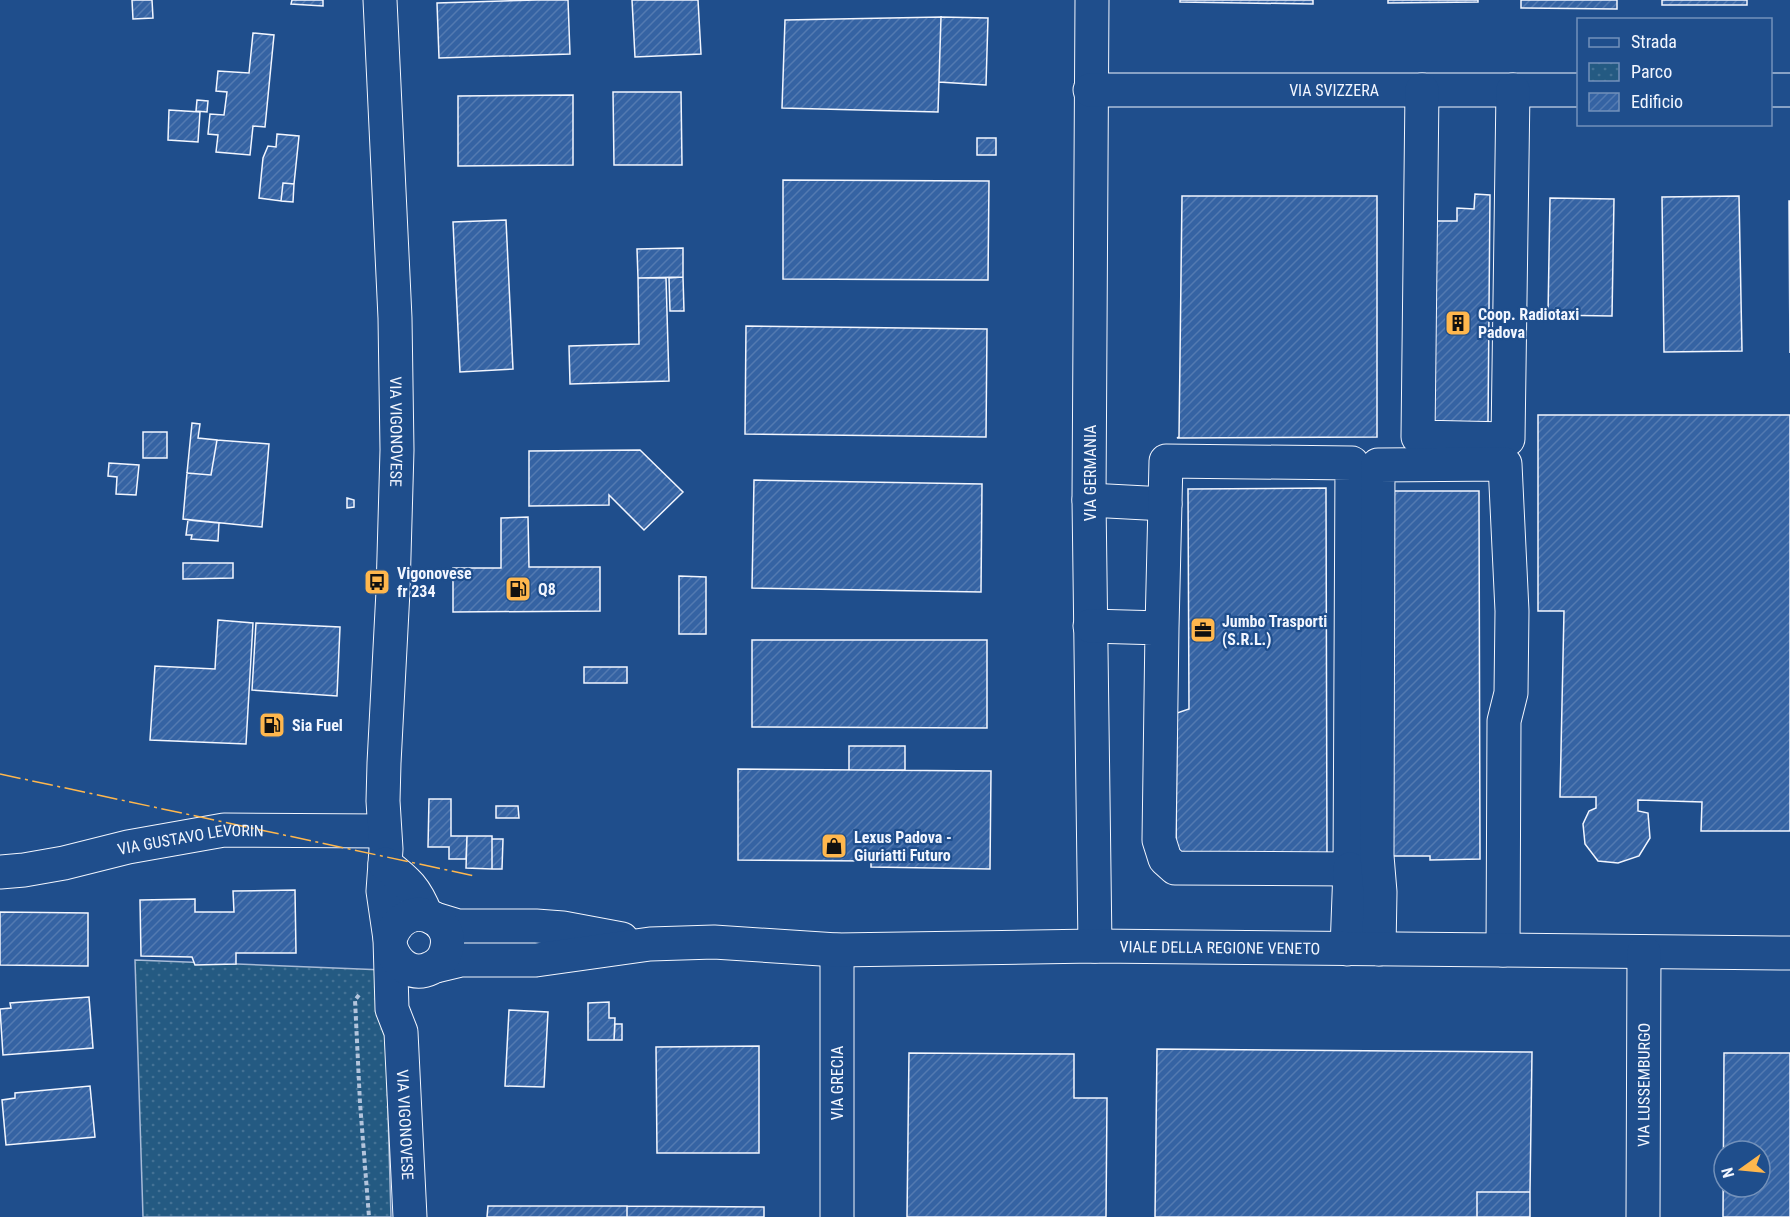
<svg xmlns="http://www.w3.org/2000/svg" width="1790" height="1217" viewBox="0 0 1790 1217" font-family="'Roboto Condensed',sans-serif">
  <defs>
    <pattern id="park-dots" width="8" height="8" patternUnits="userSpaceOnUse" patternTransform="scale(1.5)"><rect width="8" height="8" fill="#245a82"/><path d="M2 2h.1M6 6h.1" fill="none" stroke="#447295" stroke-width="1.8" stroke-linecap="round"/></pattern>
    <pattern id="building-hatch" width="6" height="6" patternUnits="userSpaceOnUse" patternTransform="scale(1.5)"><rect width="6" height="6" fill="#3563a3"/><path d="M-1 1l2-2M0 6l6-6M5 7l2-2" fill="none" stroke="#537ab1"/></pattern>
  </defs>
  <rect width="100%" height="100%" fill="#1f4e8c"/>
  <path fill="url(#park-dots)" stroke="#a8bbd7" stroke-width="1.5" d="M135,960L384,970L391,1217H143Z"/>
  <path fill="url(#building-hatch)" stroke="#f2f6ff" stroke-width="1.5" fill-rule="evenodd" d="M132,0H152L153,18L133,19Z
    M292,0H323V6L291,4Z
    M537,0H568L570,54L439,58L437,3Z
    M632,0H698L701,54L635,57Z
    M1180,0H1313V4L1180,2Z
    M1388,0H1478V2L1388,3Z
    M1521,0H1617V9L1521,8Z
    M1662,0H1747V5H1662Z
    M941,17L938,112L782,108L785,20Z
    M941,17L988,18L986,85L939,82Z
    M253,33L274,35L265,127L253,126L250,155L216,152L218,135L208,134L210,114L224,115L227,92L216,91L218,71L249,73Z
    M613,92H681L682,165H614Z
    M573,95V165L458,166V96Z
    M197,100L208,101L207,112L196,111Z
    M169,110L200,112L198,142L168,140Z
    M277,134L299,136L294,184L283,183L281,201L259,198L263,158L268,146L276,147Z
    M977,138H996V155H977Z
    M783,180L989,181L988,280L783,279Z
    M283,183L294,184L293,202L281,201Z
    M1475,194L1490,195L1488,424H1425L1428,221H1457V208L1474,209Z
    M1182,196H1377V437L1177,438L1179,437Z
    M1739,196L1742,351L1664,352L1662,197Z
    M1550,198L1614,199L1612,316L1548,315Z
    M1789,201H1790V353Z
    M506,220L513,369L460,372L453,222Z
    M683,248V277L638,278L637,249Z
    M683,277L684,311H670L669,278Z
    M638,278H666L669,381L570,384L569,346L639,344Z
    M746,326L987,329L986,437L745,434Z
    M1538,415H1790V831H1701L1702,802L1638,800V811L1648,813L1650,838L1639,856L1618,863L1598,861L1585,844L1583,824L1589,811L1596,808V797H1560L1564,611H1538Z
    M192,423L200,424L198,438L217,440L211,475L187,473Z
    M143,432H167V458H143Z
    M217,440L269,444L262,527L183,519L187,473L211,475Z
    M640,450L683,492L644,530L609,495V505L529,506V451Z
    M109,463L139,465L136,495L116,494L117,477L108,476Z
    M754,480L982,484L981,592L752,588Z
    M1326,488L1327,860H1176L1177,713L1189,709L1188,489Z
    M1382,491H1479L1480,859L1430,860V856H1384Z
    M347,498L354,500V507L347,508Z
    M528,517L529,567H600V611L453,612V568H501V518Z
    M188,520L219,523L218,541L191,539L192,535H186Z
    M183,563H233V578L183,579Z
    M679,576L706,577V634H679Z
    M218,620L253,623L246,744L150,740L155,666L215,669Z
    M256,623L340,627L337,696L252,690Z
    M752,640H987V728L752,727Z
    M584,667H627V683H584Z
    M849,746H905V770H849Z
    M738,769L991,771L990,869L871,867V861L738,860Z
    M429,799H451V836H467L466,859H449V847H428Z
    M496,806H518L519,818H496Z
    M467,836H492V869L466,868Z
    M492,839H503L502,869H492Z
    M295,890L296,953H236V964L195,965L192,957L141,956L140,900L195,899V912H234L233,891Z
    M0,912L88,913V966L0,965Z
    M89,997L93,1048L3,1055L0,1009L11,1008L10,1003Z
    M609,1002V1018H615L614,1040H588V1003Z
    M509,1010L548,1012L544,1087L505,1086Z
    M615,1024H622V1040H614Z
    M759,1046V1153H657L656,1047Z
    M1157,1049L1532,1052L1530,1192H1477V1217H1155Z
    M909,1053L1074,1054V1098H1107L1106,1217H907Z
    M1724,1053H1790V1217H1723ZM1724,1151H1760V1187H1724Z
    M90,1086L95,1137L6,1145L2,1100L15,1098V1093Z
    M1477,1192H1530V1217H1477Z
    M488,1206H627V1217H487Z
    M627,1206L764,1207V1217H627Z"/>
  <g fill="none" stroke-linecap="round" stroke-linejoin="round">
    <g stroke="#f2f6ff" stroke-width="35">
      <g id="minor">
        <path d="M1092,0L1089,500L1095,946"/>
        <path id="s1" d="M1090,90H1578"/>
        <path d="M1422,90L1418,437L1508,439L1513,90"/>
        <path d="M1770,90H1790"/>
        <path d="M1089,500L1165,504"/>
        <path d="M1090,626L1162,628L1159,840L1165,859L1175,868L1350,869L1352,463L1166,461L1162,628"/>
        <path id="s2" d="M0,872L24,870L64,863L128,847L224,830L384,831"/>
        <path d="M435,919L458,926H536L563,928L622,939"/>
        <path d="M1347,949L1350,869"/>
        <path d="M1379,949L1380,892L1377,856L1378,465L1505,464L1512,611L1511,693L1504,721L1503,950"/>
        <path d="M837,950V1217"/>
        <path id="s3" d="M436,966L461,960H536L650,944L714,942L837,950L1095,946L1790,953"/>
        <path id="s4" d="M1643,1217L1644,952"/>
      </g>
    </g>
    <g stroke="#f2f6ff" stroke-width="35">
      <g id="major">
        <path id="s5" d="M380,0L395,318L397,450L393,591L384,763L383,801L386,849L383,891L390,939L392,1009L401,1032L410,1217"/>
        <path d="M385,864C407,881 416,889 426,915"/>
        <path d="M390,939C405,895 457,917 446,951C444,958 438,965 431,968C413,977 397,965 391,948"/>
      </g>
    </g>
    <path stroke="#b3c4dc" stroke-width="4" stroke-dasharray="4.5 3" stroke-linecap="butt" d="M359,995L355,1000L360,1103L369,1217"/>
    <use href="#minor" stroke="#1f4e8c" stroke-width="33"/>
    <use href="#major" stroke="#1f4e8c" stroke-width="33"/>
    <path stroke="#ffb74d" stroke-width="1.5" stroke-dasharray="21 4.5 3 4.5" stroke-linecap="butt" d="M0,774L475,876"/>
  </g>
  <defs>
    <g id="building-square" transform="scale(1.35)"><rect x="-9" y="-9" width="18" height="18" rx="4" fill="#ffb74d" stroke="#1f4e8c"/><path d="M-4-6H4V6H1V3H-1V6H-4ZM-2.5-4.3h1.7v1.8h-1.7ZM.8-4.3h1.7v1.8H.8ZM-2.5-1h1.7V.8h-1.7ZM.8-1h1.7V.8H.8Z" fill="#111"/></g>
    <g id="bus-square" transform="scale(1.35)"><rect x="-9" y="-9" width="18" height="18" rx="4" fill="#ffb74d" stroke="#1f4e8c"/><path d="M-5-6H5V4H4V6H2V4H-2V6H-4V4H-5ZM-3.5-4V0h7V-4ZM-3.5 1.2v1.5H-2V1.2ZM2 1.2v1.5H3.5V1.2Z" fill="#111"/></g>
    <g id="fuel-square" transform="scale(1.35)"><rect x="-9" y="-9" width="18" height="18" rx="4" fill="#ffb74d" stroke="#1f4e8c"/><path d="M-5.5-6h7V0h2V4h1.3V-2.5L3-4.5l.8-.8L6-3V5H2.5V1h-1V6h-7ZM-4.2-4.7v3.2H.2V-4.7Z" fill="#111"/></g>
    <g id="office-square" transform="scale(1.35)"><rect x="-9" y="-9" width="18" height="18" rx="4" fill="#ffb74d" stroke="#1f4e8c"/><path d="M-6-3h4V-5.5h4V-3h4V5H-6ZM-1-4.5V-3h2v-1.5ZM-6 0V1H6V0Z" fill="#111"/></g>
    <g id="shop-square" transform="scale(1.35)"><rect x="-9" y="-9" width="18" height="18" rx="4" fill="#ffb74d" stroke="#1f4e8c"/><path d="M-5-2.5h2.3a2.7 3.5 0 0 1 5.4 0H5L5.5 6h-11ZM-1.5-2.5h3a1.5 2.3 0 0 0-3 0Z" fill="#111"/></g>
  </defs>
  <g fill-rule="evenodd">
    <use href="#building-square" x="1458" y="323"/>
    <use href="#bus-square" x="377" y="582"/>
    <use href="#fuel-square" x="518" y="589"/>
    <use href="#office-square" x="1203" y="630"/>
    <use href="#fuel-square" x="272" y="725"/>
    <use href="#shop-square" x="834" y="846"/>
  </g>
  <g text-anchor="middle" stroke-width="4.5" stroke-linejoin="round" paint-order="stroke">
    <g font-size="16" fill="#f2f6ff" stroke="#1f4e8c">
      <text dy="6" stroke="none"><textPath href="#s1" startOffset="244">VIA SVIZZERA</textPath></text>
      <text dy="6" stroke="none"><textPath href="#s5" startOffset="432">VIA VIGONOVESE</textPath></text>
      <text transform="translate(1090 473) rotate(-90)" y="6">VIA GERMANIA</text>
      <text dy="6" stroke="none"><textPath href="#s2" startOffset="194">VIA GUSTAVO LEVORIN</textPath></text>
      <text dy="6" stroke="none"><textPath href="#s3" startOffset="786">VIALE DELLA REGIONE VENETO</textPath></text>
      <text transform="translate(837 1083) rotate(-90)" y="6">VIA GRECIA</text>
      <text dy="6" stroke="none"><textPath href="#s4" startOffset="132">VIA LUSSEMBURGO</textPath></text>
      <text dy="6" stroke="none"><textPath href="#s5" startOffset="1128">VIA VIGONOVESE</textPath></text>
    </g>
    <g font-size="16" font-weight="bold" fill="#f2f6ff" stroke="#1f4e8c" text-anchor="start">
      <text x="1478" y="320">Coop. Radiotaxi<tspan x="1478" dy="18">Padova</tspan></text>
      <text x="397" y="579">Vigonovese<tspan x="397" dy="18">fr 234</tspan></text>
      <text x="538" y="595">Q8</text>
      <text x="1222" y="627">Jumbo Trasporti<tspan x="1222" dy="18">(S.R.L.)</tspan></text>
      <text x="292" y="731">Sia Fuel</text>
      <text x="854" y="843">Lexus Padova -<tspan x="854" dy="18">Giuriatti Futuro</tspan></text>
    </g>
  </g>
  <rect x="1577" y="18" width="195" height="108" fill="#1f4e8c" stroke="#7391ba" stroke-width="1.5"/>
  <rect x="1589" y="38" width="30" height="9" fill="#1f4e8c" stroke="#7391ba" stroke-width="1.5"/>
  <text x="1631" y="48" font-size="18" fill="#f2f6ff">Strada</text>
  <rect x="1589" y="63" width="30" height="18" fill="url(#park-dots)" stroke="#7391ba" stroke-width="1.5"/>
  <text x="1631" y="78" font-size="18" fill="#f2f6ff">Parco</text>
  <rect x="1589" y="93" width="30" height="18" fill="url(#building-hatch)" stroke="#7391ba" stroke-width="1.5"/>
  <text x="1631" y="108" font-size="18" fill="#f2f6ff">Edificio</text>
  <g transform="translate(1742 1169) rotate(255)"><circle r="28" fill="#1f4e8c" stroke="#7391ba" stroke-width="1.5"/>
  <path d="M0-4.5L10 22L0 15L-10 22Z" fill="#ffb74d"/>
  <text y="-9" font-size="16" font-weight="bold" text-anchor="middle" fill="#f2f6ff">N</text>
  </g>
</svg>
